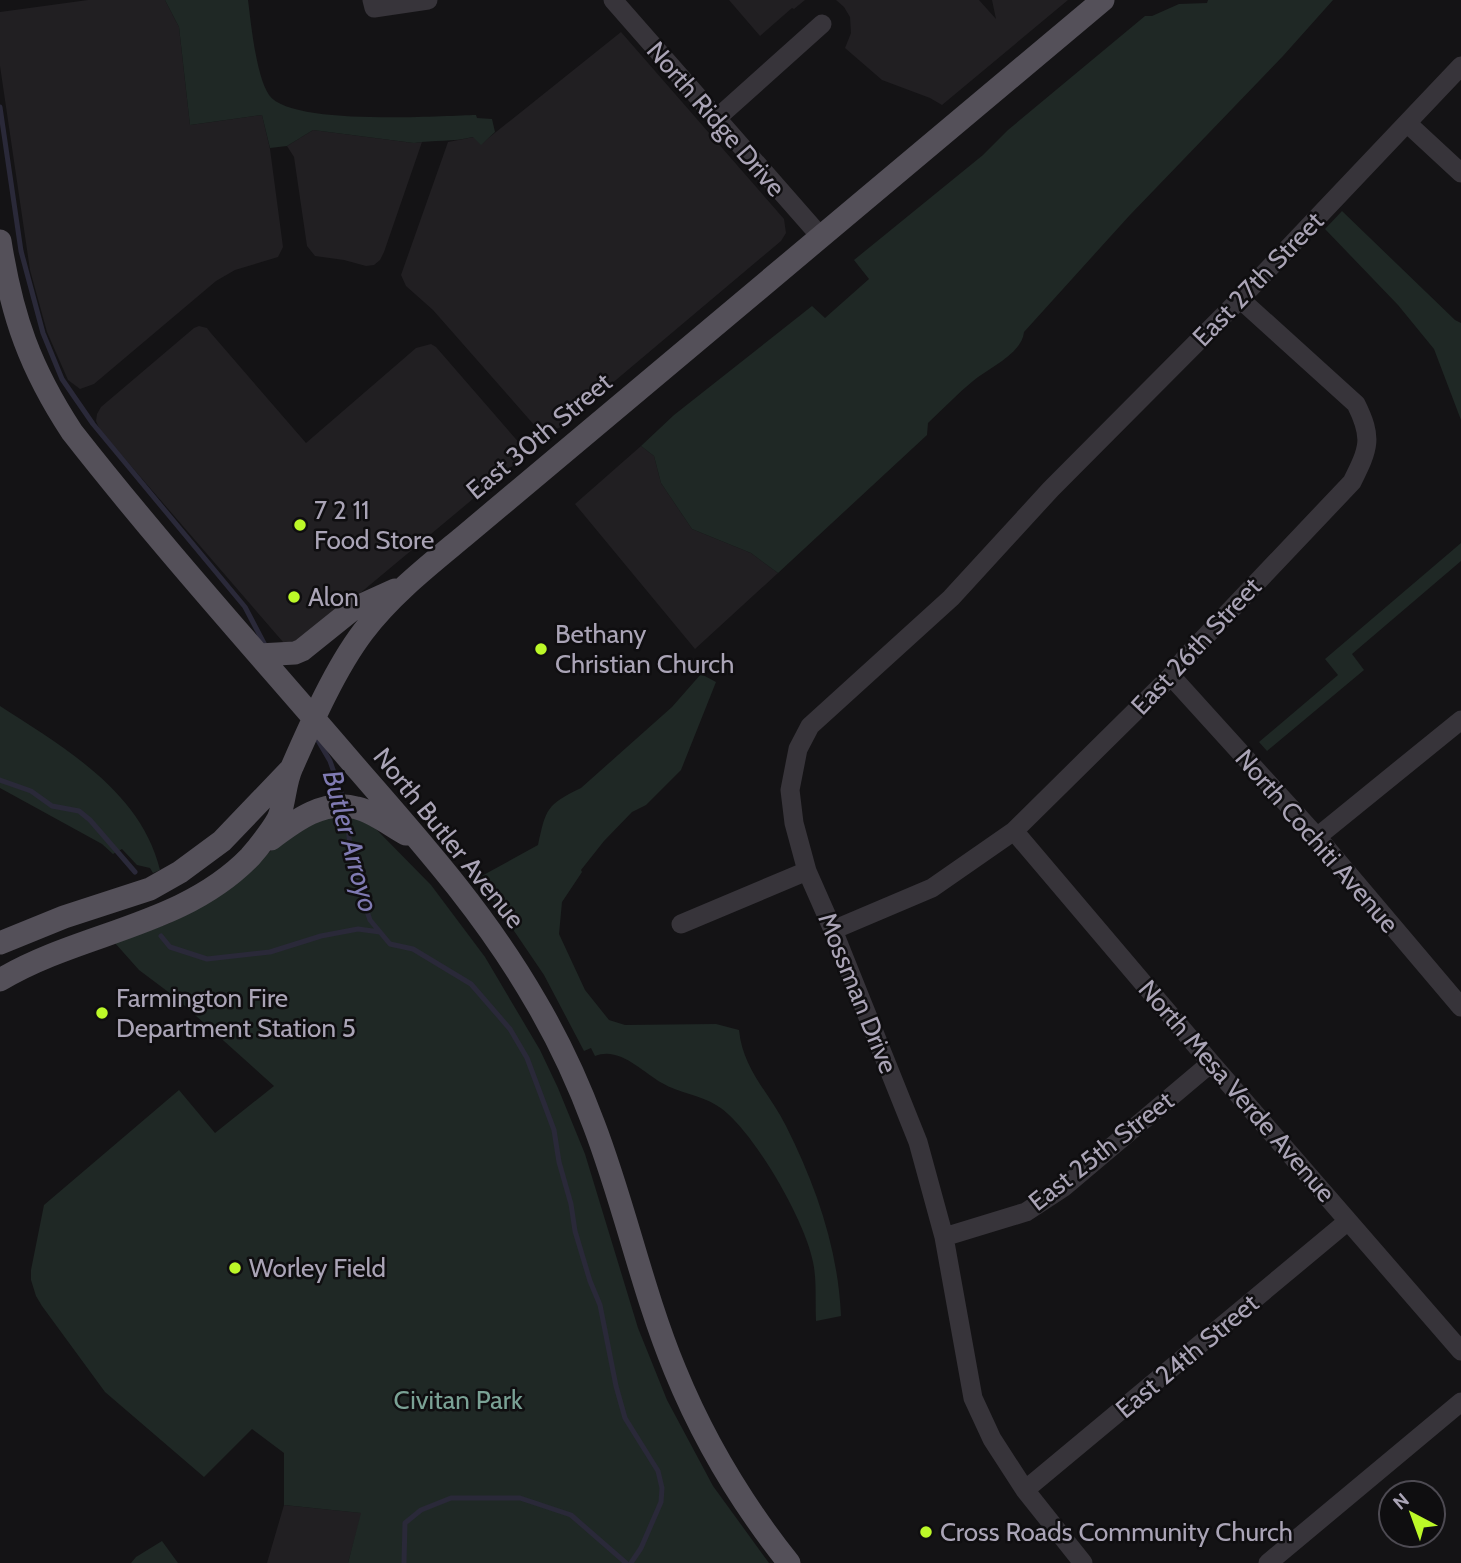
<svg xmlns="http://www.w3.org/2000/svg" width="1461" height="1563" viewBox="0 0 1461 1563" font-family="Cabin,sans-serif">
  <rect width="100%" height="100%" fill="#141315"/>
  <path fill="#211f22" d="M88,0H165L179,27L190,125L262,115L270,149L283,247L278,257L235,270L216,281L94,384L80,389L68,380L47,332L30,270L0,66V12Z
    M729,0H805L794,9L792,8L760,36Z
    M836,0H979L996,19L992,0H1068L942,105L930,98L882,80L845,48L851,33L850,17L844,7Z
    M621,32L784,219L786,233L781,241L559,428L553,430H543L535,426L433,310L406,286L401,275L448,142L474,137L481,144Z
    M313,130L414,143L422,142L384,252L380,260L374,265L366,266L344,260L315,256L307,246L294,157L287,146Z
    M199,326L207,328L210,332L306,443L416,348L431,344L436,347L521,445L522,458L304,640L290,644L283,642L100,430L96,421L97,414L101,407L194,328Z
    M641,446L654,456L661,483L692,529L751,553L778,573L695,649L575,504Z
    M284,1505L362,1513L348,1563H267Z"/>
  <path fill="#1f2825" d="M165,0H248C251,23 256,76 269,95C290,126 438,116 476,115L477,118L492,119L495,132L481,145L473,137C453,142 434,140 414,143L313,130L287,146L270,148L262,115L190,125L179,27Z
    M1208,0H1333L1283,56L1129,216L1024,332C1022,354 988,368 973,381C957,394 943,409 928,423L927,435L778,573L751,553L692,529L661,483L654,456L641,446L674,415L812,306L825,318L869,279L854,260L983,155L1008,130L1145,16H1152L1179,4L1207,3Z
    M1342,211L1455,320L1461,323V420L1434,349L1398,305L1325,229Z
    M1461,543V561L1352,654L1364,670L1267,751L1259,742L1338,675L1325,659Z
    M701,674L716,682L681,770L646,805L632,812L604,841L581,870L582,872L562,902L559,934L585,990L609,1020L625,1025L716,1024L739,1030C743,1070 769,1092 786,1126C816,1186 838,1248 841,1316L816,1321C815,1302 817,1280 813,1262C806,1222 751,1125 716,1105C700,1095 679,1093 662,1083C642,1072 620,1046 595,1056L591,1048L584,1051L544,975L478,878L538,845C546,809 546,805 581,788L672,707Z
    M0,706C63,747 141,791 160,870L153,873L150,868L137,865L122,849L113,854L102,844L0,788Z
    M344,813L374,827L431,885L485,957L540,1050L558,1088L585,1154L638,1328L667,1400L713,1486L769,1563H348L361,1513L284,1505V1453L252,1429L204,1477L105,1392L42,1306L36,1296L31,1280V1270L44,1205L179,1090L215,1133L274,1086L175,997L139,970L115,943L170,923L230,885L297,829Z
    M162,1541L178,1563H131L136,1557Z"/>
  <g fill="none" stroke-linecap="round" stroke-linejoin="round">
    <path stroke="#2a2939" stroke-width="5" d="M0,107L21,251L43,333L62,379L93,424L245,607L267,649
      M316,737L330,761L344,801
      M0,780L31,791L52,806L79,811L90,820L135,872
      M346,811L353,871L370,920L390,944L413,949L471,984L510,1029L527,1058L554,1130L559,1162L571,1204L575,1231L590,1281L600,1305L616,1386L625,1418L658,1471L662,1488L661,1502L641,1548L631,1563
      M161,936L170,947L207,959L270,952L321,936L358,929L380,932
      M404,1563L405,1523L421,1510L451,1498H520L571,1515L626,1563"/>
    <path stroke="#37343a" stroke-width="19" d="M372,0L374,8L428,0
      M613,0L821,237
      M716,119L822,24
      M1407,123L1461,173
      M1171,676L1317,837L1461,1007
      M1014,831L1211,1063L1461,1351
      M1317,837L1461,720
      M681,924L807,871
      M833,930L932,888L1014,831L1171,676L1186,657L1352,482C1369,448 1373,438 1356,404L1240,299
      M944,1237L1026,1212L1064,1187L1211,1063
      M1025,1490L1348,1221
      M1083,1563L1025,1490L992,1439L973,1398L944,1237L918,1142L833,930L807,871L794,823L790,790L798,749L810,726L951,598L1051,489L1240,299L1461,66
      M1268,1563L1461,1402"/>
    <path stroke="#545059" stroke-width="23" d="M0,241C12,317 30,368 72,432C162,547 259,654 354,765C421,842 485,913 536,1002C559,1041 578,1082 594,1125C625,1206 642,1290 675,1370C704,1441 742,1504 789,1563
      M259,655L295,653L302,650L353,609L395,590
      M271,839C296,820 324,799 357,808C374,812 391,826 406,834
      M0,943L64,917L150,889L180,872L222,841L290,770
      M0,980C80,932 182,927 250,857C258,848 277,824 280,814C285,799 285,782 292,767C311,724 335,669 363,632C391,595 428,566 463,537L1103,0"/>
  </g>
  <g fill="#bcf828" stroke="#0f0e10" stroke-width="2.5">
    <circle cx="300" cy="525" r="7"/>
    <circle cx="294" cy="597" r="7"/>
    <circle cx="541" cy="649" r="7"/>
    <circle cx="102" cy="1013" r="7"/>
    <circle cx="235" cy="1268" r="7"/>
    <circle cx="926" cy="1532" r="7"/>
  </g>
  <g text-anchor="middle" stroke-width="5" stroke-linejoin="round" paint-order="stroke">
    <g font-size="26" fill="#aaa4b6" stroke="#0f0e10">
      <text transform="translate(716 119) rotate(49)" y="9">North Ridge Drive</text>
      <text transform="translate(1258 279) rotate(-46)" y="9">East 27th Street</text>
      <text transform="translate(539 436) rotate(-40)" y="9">East 30th Street</text>
      <text transform="translate(1196 646) rotate(-47)" y="9">East 26th Street</text>
      <text transform="translate(449 838) rotate(51)" y="9">North Butler Avenue</text>
      <text transform="translate(1317 841) rotate(49)" y="9">North Cochiti Avenue</text>
      <text transform="translate(858 993) rotate(68)" y="9">Mossman Drive</text>
      <text transform="translate(1237 1091) rotate(49)" y="9">North Mesa Verde Avenue</text>
      <text transform="translate(1101 1151) rotate(-38)" y="9">East 25th Street</text>
      <text transform="translate(1187 1356) rotate(-40)" y="9">East 24th Street</text>
    </g>
    <g font-size="26" fill="#aaa4b6" stroke="#0f0e10" text-anchor="start">
      <text x="314" y="519">7 2 11<tspan x="314" dy="30">Food Store</tspan></text>
      <text x="308" y="606">Alon</text>
      <text x="555" y="643">Bethany<tspan x="555" dy="30">Christian Church</tspan></text>
      <text x="116" y="1007">Farmington Fire<tspan x="116" dy="30">Department Station 5</tspan></text>
      <text x="249" y="1277">Worley Field</text>
      <text x="940" y="1541">Cross Roads Community Church</text>
    </g>
    <g font-size="26" fill="#7aa295" stroke="#0f0e10">
      <text x="458" y="1409">Civitan Park</text>
    </g>
    <g font-size="28" font-style="italic" fill="#7f7ab2" stroke="#0f0e10">
      <text transform="translate(351 841) rotate(75)" y="10">Butler Arroyo</text>
    </g>
  </g>
  <g transform="translate(1412 1514) rotate(319)"><circle r="33" fill="#0f0e10" stroke="#4d4a52" stroke-width="2"/>
  <path d="M0-5L12 26L0 18L-12 26Z" fill="#bcf828"/>
  <text y="-10" font-size="19" font-weight="bold" text-anchor="middle" fill="#aaa4b6">N</text>
  </g>
</svg>
